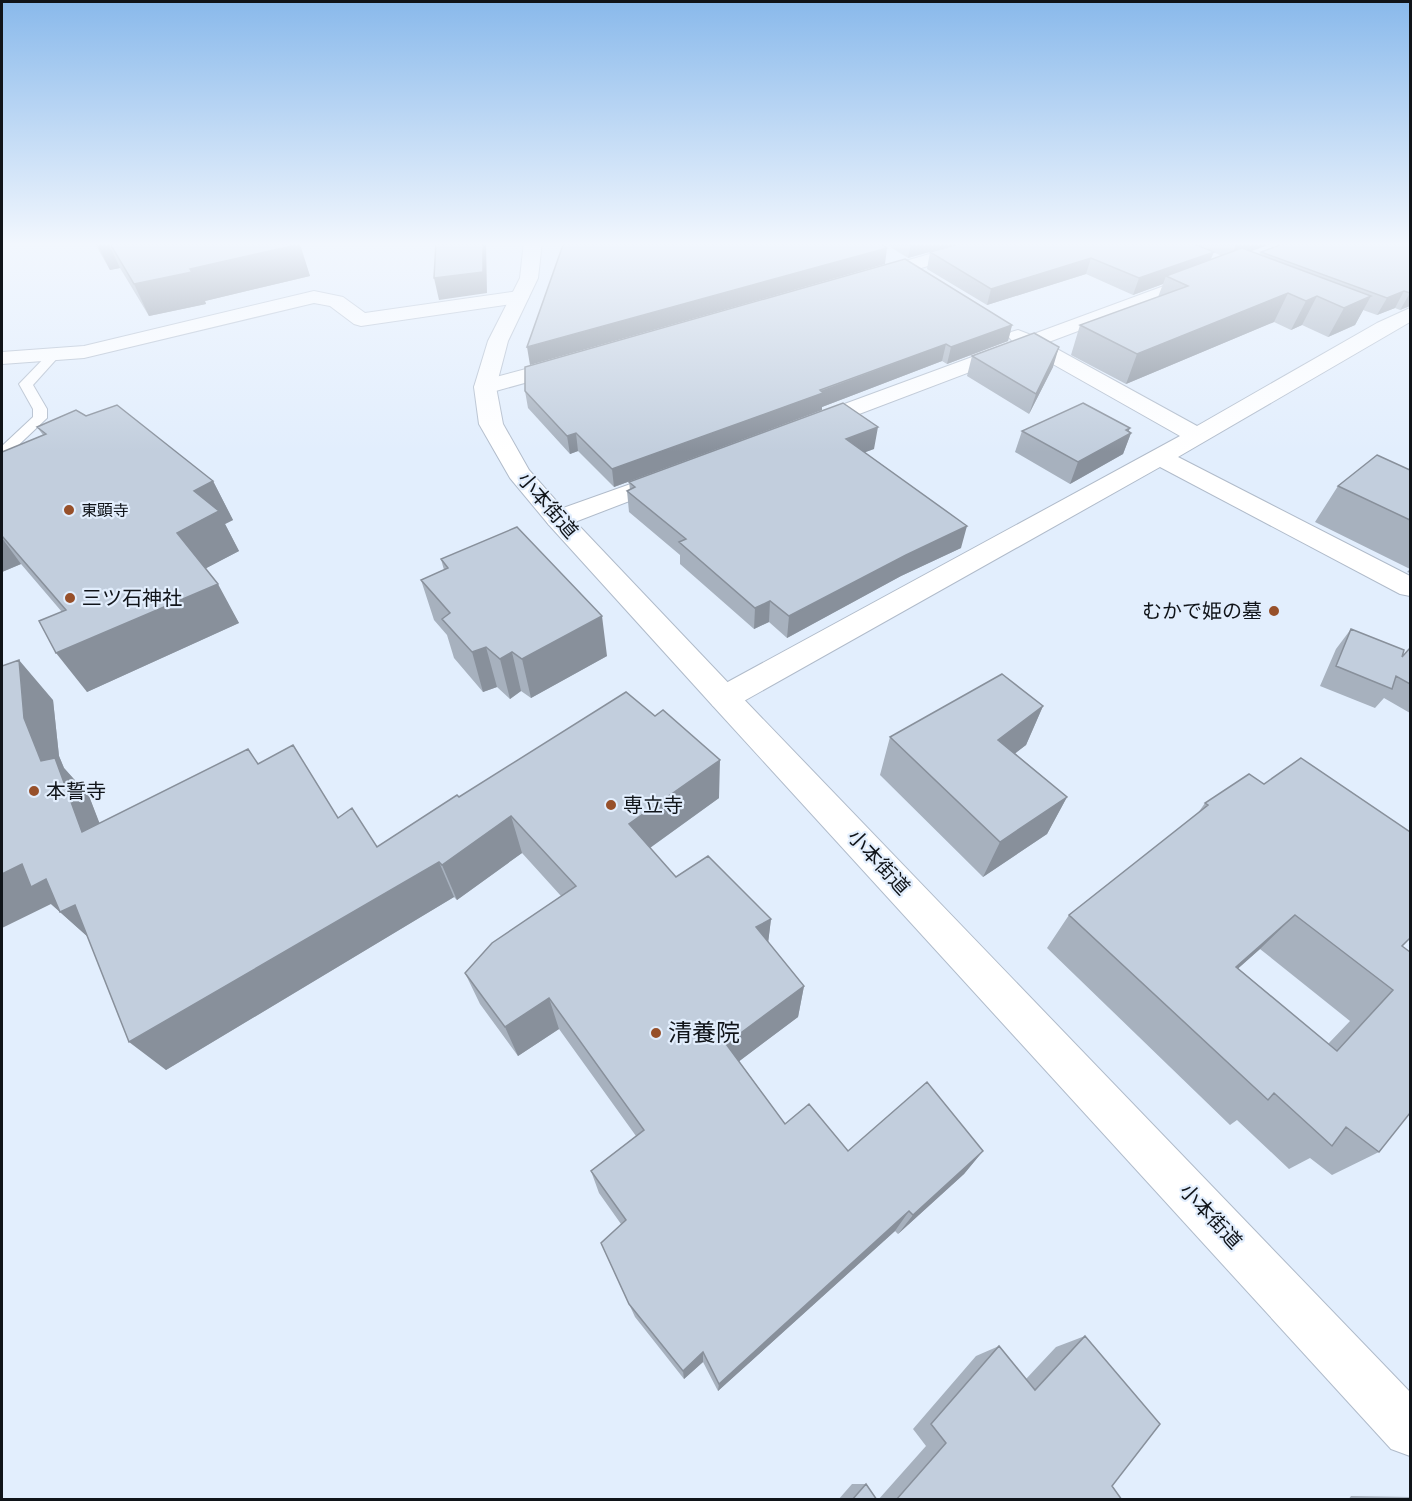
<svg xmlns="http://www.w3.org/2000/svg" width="1412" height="1501" viewBox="0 0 1412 1501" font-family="'Source Serif 4','Noto Sans JP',serif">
  <rect width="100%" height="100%" fill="#e2eefd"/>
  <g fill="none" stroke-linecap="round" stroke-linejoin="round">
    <g stroke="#b0bbca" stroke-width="2">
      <path id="service" d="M54,351L60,355L33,385L47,409V418L7,456L2,457V446L33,417V409L19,384L50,352Z"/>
    </g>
    <g stroke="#b0bbca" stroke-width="2">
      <path id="minor" d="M972,242H999L996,246L877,281H863L861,277L863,273Z
        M1202,272L1209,274L1211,278L1209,282L1046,343L1197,426L1377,323L1410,308V322L1178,457L1410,576V596L1400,594L1160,467L735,706L724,710L713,706L708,698L713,690L1180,436L1028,350L817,430L809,432L801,430L797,425L801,420L1013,342L1008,336L1011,332L1018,330L1031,335Z
        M314,291L343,297L365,313L519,291L526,293L529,297L526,301L519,303L361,326L354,324L330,306L314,303L84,358L2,364V352L84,346Z
        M567,358L575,359L578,364L575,369L485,394L477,392L474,387L477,382Z
        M670,470L679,472L682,477L679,482L567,525L558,527L549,525L545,519L549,513Z"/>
    </g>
    <g stroke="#b0bbca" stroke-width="2">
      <path id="tertiary" d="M524,242H542L538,278L508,341L496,387L503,424L529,470L567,513L735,690L1410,1392V1456L1391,1449L713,706L549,525L510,478L479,424L474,387L488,341L520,278Z"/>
    </g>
    <use href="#service" fill="#fff" fill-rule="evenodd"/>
    <use href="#minor" fill="#fff" fill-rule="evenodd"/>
    <use href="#tertiary" fill="#fff" fill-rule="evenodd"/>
  </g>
  <path fill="#a7b1be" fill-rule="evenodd" d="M94,242H298L310,276L205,301L206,304L149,316L120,268L110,270Z
    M882,242H965L908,258Z
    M967,242H1277L1250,251L1259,255L1261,252L1410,242V306L1400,310L1395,308L1377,315L1363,310L1355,325L1328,337L1302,325L1291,330L1274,322L1126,384L1071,355L1080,325L1158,297L1163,284L1133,295L1086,274L987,305L927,269L930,252ZM1213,252L1222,256L1210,260Z
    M1012,325L1008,341L947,364L942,361L822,407V410L614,487L578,451L570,454L528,408L525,391Z
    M972,356L1053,367L1029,414L967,376Z
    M86,416L213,481L233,520L225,524L239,551L206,568L239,623L87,692L62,612L21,564L2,572V452L43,435L37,427Z
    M1022,431H1129L1131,433L1123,454L1070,484L1015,452Z
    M874,449L865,452L961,548L901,576L787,638L769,622L754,629L680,564V555L629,512L627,491L630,490L629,482Z
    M1410,470V573L1407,572L1410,569L1315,522L1338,486Z
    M441,559L607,656L531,698L521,691L510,699L497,687L483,692L454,658L447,635L434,620L421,580L444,570Z
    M1351,629L1402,657L1410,648V713L1384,698L1375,708L1320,686L1336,649Z
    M53,700L59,756L64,768L89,796L99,823L258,764L338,818L377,847L459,797L719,798L650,848L676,877L771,919L768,942L804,986L798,1017L739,1061L785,1124L848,1151H983L964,1174L898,1234L895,1231L718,1391L703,1362L684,1379L635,1317L601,1243L621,1224L599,1193L591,1171L636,1136L559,1029L518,1056L480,1004L465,973L561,896L522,853L457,900L454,897L166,1070L87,936L51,904Z
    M1043,706L1026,745L1015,753L1067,797L1047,834L983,877L880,775L890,737Z
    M1205,803L1402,946L1379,1152L1332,1175L1310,1158L1289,1169L1237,1120L1230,1125L1047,948L1069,915L1198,813ZM1260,949L1350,1021L1328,1044L1238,968Z
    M1085,1336L1112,1486L1122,1500H878L926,1446L913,1429L976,1356L999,1346L1026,1379L1056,1347Z
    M852,1484H866L877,1500H838Z
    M1351,1496L1410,1497V1500H1348Z"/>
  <path fill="#88909b" d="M96,242H108L120,268L110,270Z
    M483,242H486L487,293L439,300L434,278Z
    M911,242H965L908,258Z
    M1237,242H1277L1230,259Z
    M300,244L310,276L205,301L206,304L149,316L134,284L190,269Z
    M887,248L885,264L530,365L527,347Z
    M1214,252L1207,268L1166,276L1163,284L1133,295L1139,278Z
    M1091,258L1086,274L987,305L991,289Z
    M1404,291L1395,308L1377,315L1387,298Z
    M1288,293L1274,322L1126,384L1137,354Z
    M1410,293V306L1400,310Z
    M1317,296L1302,325L1291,330L1306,301Z
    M1371,296L1355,325L1328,337L1344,308Z
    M1012,325L1008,341L947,364L951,347Z
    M946,344L942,361L822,407V410L614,487L612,469Z
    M1059,347L1053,367L1029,414L1036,394Z
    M878,427L874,449L844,460L846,439Z
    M1130,428L1127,435L1131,433L1123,454L1070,484L1078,462L1126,430Z
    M576,433L578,451L570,454L567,436Z
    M213,481L233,520L225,524L239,551L199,572L177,533L194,491Z
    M967,526L961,548L901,576L787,638L789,616L906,555Z
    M2,538L21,564L2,572Z
    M218,584L239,623L87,692L56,653Z
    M770,601L769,622L754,629L755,608Z
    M602,616L607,656L531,698L522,659Z
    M486,647L497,687L483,692L472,652Z
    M512,652L521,691L510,699L500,659Z
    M19,660L53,700L59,756L64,768L89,796L117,868L82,832L41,761L24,718Z
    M1043,706L1026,745L983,778L998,740Z
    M720,760L719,798L633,860L629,824Z
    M1067,797L1047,834L983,877L1000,842Z
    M511,816L522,853L457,900L442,865Z
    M439,862L454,897L166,1070L129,1042Z
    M22,864L46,879L112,939L98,946L51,904L2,928V874Z
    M1295,915L1260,949L1204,999L1236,967Z
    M771,919L767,952L756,927Z
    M804,986L798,1017L725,1072L726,1044Z
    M549,998L559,1029L518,1056L505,1027Z
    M983,1151L964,1174L898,1234L913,1215Z
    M909,1211L895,1231L718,1391L719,1384Z
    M703,1352V1362L684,1379L683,1371Z"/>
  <path fill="#c2cedd" stroke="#88909b" stroke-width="1.5" fill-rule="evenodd" d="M109,242H298L300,244L190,269L192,272L134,284Z
    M436,242H483V272L434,278Z
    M564,242H878L887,248L527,347Z
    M967,242H1189L1214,252L1139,278L1091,258L991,289L930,252Z
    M1288,242H1410V293L1404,291L1387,298L1261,252Z
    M1242,248L1371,296L1344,308L1317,296L1306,301L1288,293L1137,354L1080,325L1188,286L1166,276Z
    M905,259L1012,325L951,347L946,344L820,390L823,393L612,469L576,433L567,436L525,391V367Z
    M1034,333L1059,347L1036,394L972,356Z
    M843,403L878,427L846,439L967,526L906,555L789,616L770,601L755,608L679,542L686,539L627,491L635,487L629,482Z
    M1083,403L1130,428L1126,430L1131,433L1078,462L1022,431Z
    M117,405L213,481L194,491L219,511L177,533L218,584L56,653L39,621L66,610L2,536V452L46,434L37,427L76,410L86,416Z
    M1377,455L1410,470V520L1338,486Z
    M517,527L602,616L522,659L512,652L500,659L486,647L472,652L442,619L450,613L421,580L448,568L441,559Z
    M1351,629L1404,650L1402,657L1410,648V684L1396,676L1392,689L1336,666Z
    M19,660L24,718L41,761L55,758L82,832L248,749L258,764L293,745L338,818L352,808L377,847L457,795L459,797L626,692L655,716L663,710L720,760L629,824L676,877L708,856L771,919L756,927L804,986L726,1044L785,1124L809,1104L848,1151L927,1082L983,1151L913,1215L909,1211L719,1384L703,1352L683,1371L629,1304L601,1243L626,1220L591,1171L644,1130L549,998L505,1027L465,973L492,943L576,886L511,816L442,865L439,862L129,1042L75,905L60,912L46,879L31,887L22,864L2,874V666Z
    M1002,674L1043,706L998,740L1067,797L1000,842L890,737Z
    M1301,758L1410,832V938L1402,946L1410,952V1113L1379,1152L1346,1127L1332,1146L1274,1093L1268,1100L1069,915L1208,805L1205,803L1249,774L1264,784ZM1295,915L1393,990L1337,1051L1236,967Z
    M1085,1336L1160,1424L1112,1486L1122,1500H896L946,1443L931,1424L999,1346L1035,1390Z
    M866,1484L877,1500H852Z"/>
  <linearGradient id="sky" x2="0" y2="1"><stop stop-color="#89b9eb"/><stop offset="0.54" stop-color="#f2f7fe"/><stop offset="1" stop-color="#f2f7fe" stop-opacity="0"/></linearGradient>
  <rect width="1412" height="452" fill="url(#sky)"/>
  <g fill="#97502a" stroke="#e2eefd" stroke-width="2">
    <circle cx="69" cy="510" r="6"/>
    <circle cx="70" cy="598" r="6"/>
    <circle cx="1274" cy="611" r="6"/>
    <circle cx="34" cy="791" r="6"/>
    <circle cx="611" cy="805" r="6"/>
    <circle cx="656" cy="1033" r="6"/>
  </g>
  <g text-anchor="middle" stroke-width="4.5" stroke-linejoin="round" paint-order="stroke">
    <g font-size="16" fill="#101419" stroke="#e2eefd" text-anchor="start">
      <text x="81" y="516">東顕寺</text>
    </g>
    <g font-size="20" fill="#101419" stroke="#e2eefd">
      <text transform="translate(548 505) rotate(49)" y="7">小本街道</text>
      <text transform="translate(879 862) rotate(47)" y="7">小本街道</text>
      <text transform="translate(1211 1216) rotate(47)" y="7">小本街道</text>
    </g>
    <g font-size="20" fill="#101419" stroke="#e2eefd" text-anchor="start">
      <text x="82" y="605">三ツ石神社</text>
      <text x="1262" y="618" text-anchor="end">むかで姫の墓</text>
      <text x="46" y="798">本誓寺</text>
      <text x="623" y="812">専立寺</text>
    </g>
    <g font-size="24" fill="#101419" stroke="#e2eefd" text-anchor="start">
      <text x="668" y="1041">清養院</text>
    </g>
  </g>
  <rect width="1412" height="1501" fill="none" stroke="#101419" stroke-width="6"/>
</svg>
